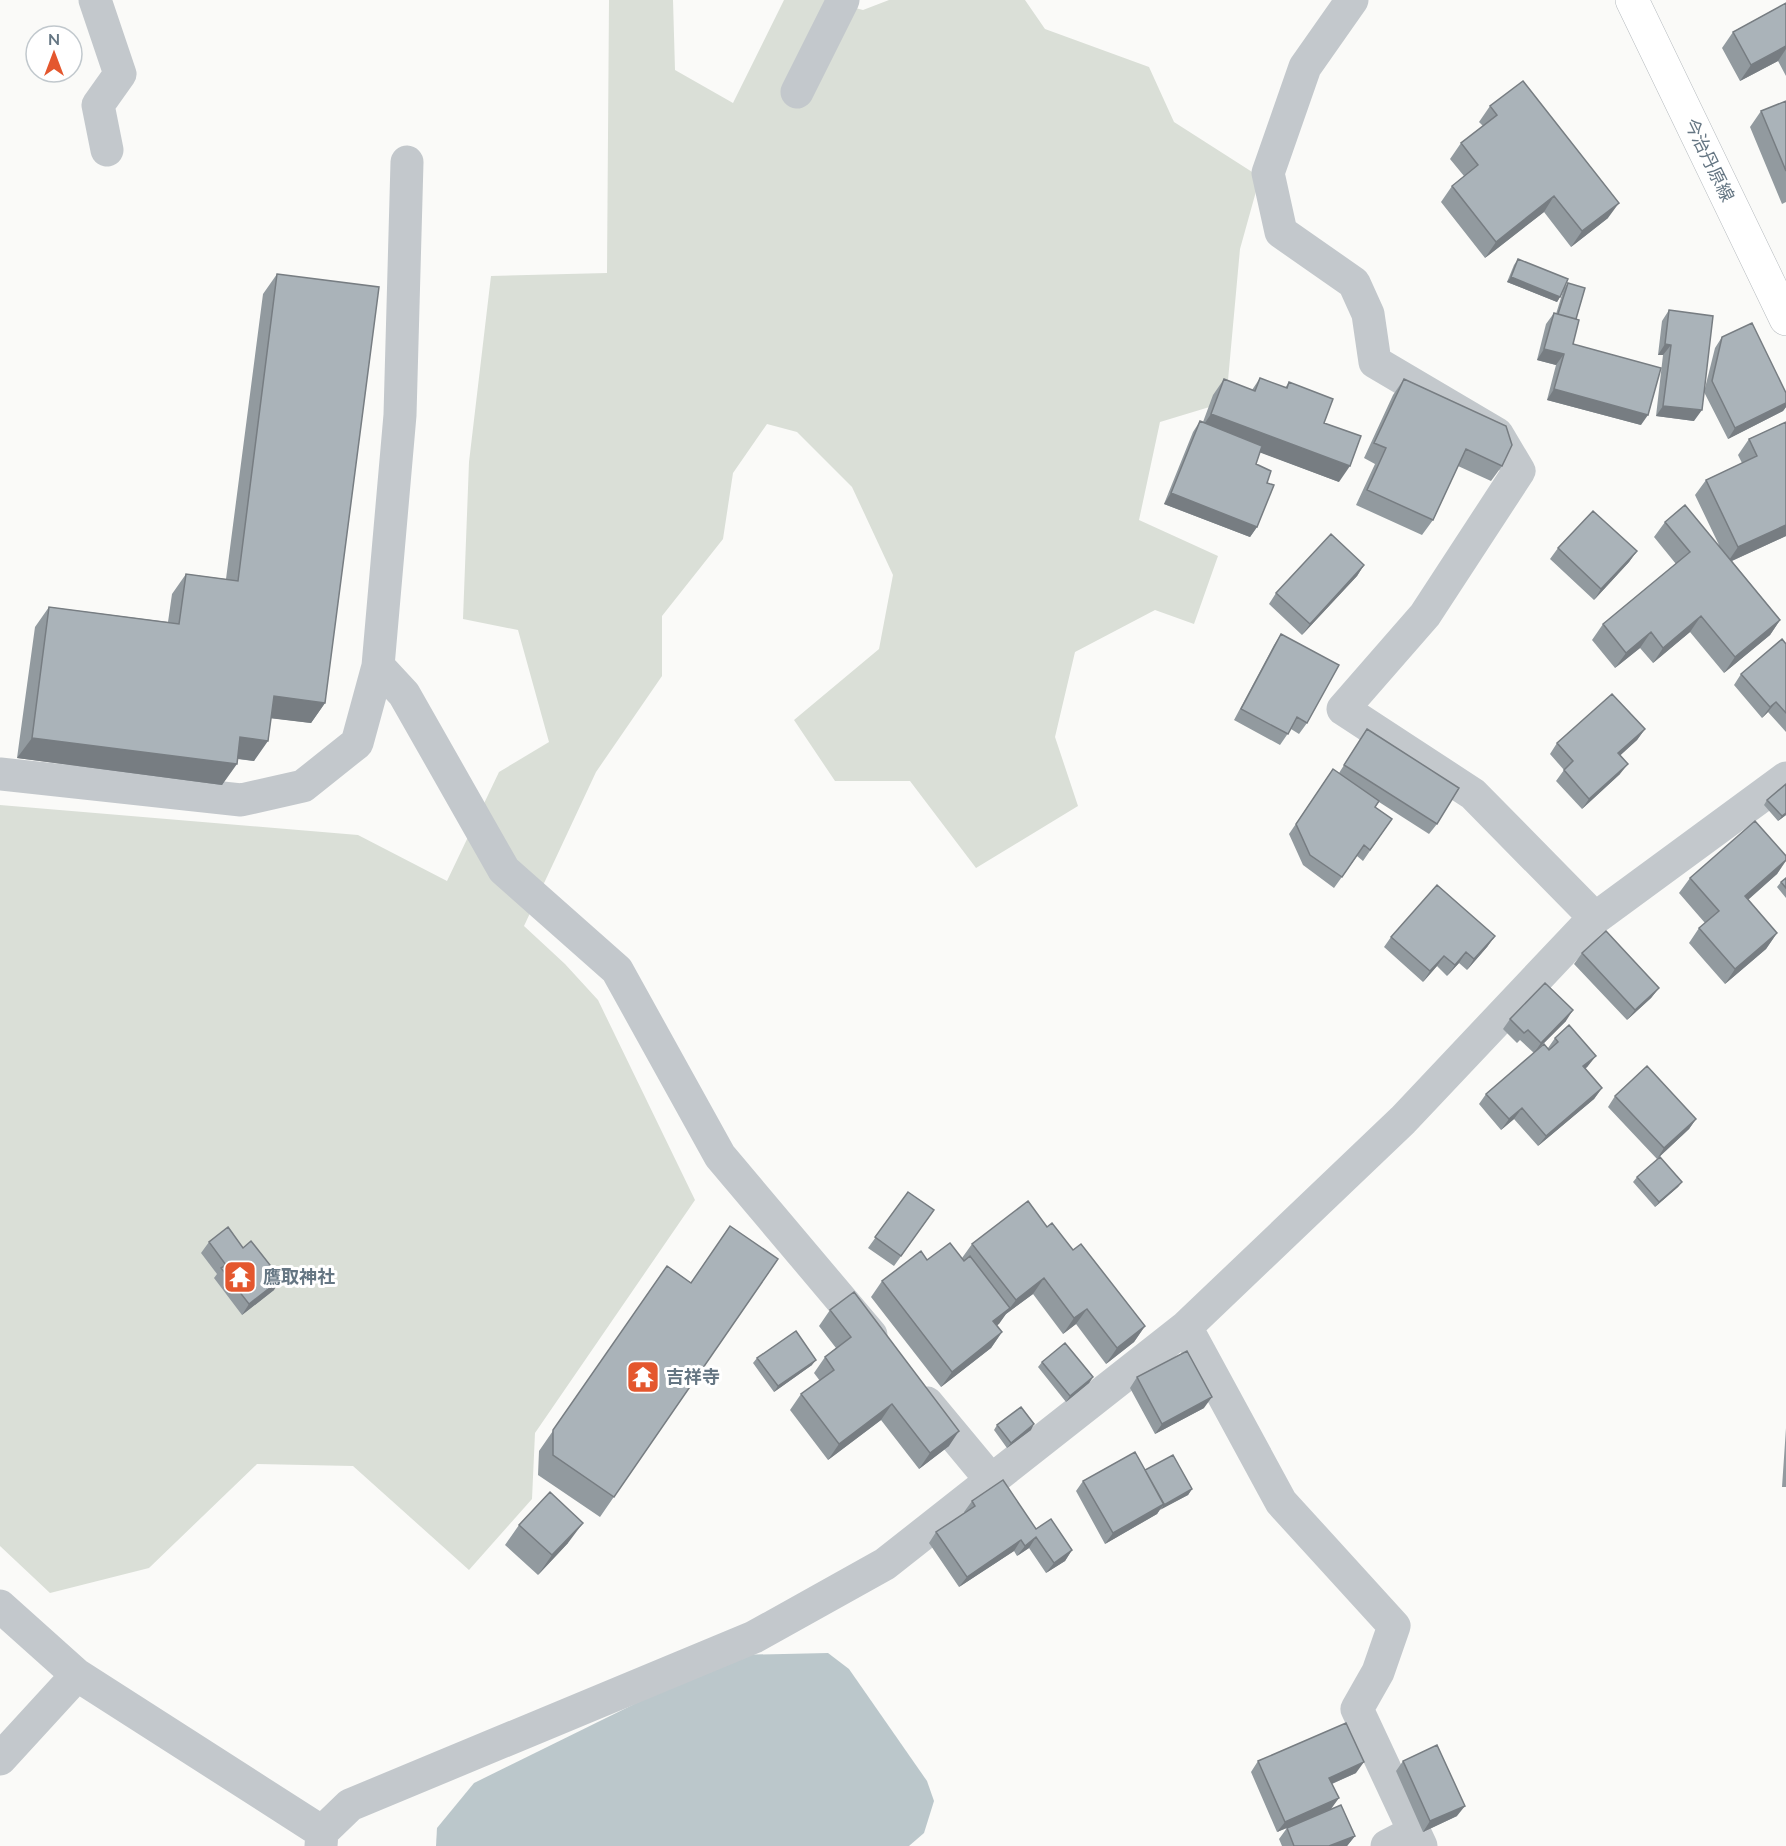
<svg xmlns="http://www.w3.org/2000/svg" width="1786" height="1846" viewBox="0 0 1786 1846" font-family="Mulish,'Noto Sans JP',sans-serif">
  <rect width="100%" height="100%" fill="#fafaf8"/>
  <path fill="#dadfd7" d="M609,0H673L675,70L733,103L784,0H825L863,10L889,0H1025L1045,29L1149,67L1174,122L1260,177L1240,249L1226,402L1160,422L1139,520L1218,556L1194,624L1155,610L1075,652L1055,737L1078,806L976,868L910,781H835L794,720L879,649L893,575L852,487L797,432L767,424L733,473L723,539L662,616V676L596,772L524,926L565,964L598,1000L695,1200L535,1433L532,1499L469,1570L353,1466L257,1464L149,1568L50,1593L0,1546V805L358,835L447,881L499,772L549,742L518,630L463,619L469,462L491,276L607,273Z"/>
  <path fill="#bbc7cb" d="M828,1653L849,1669L927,1781L934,1801L924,1833L909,1846H436L437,1828L474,1783L734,1655Z"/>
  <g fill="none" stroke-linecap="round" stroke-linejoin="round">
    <g stroke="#b5babe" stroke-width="34">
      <path id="major" d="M1632,0L1786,319"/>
    </g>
    <path stroke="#c3c8cc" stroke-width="33" d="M95,0L120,74L98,105L107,150
      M1352,0L1305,67L1268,173L1281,232L1354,283L1368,314L1375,362L1497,434L1519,471L1425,615L1343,709L1473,794L1595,918
      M797,92L843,0
      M378,666L404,694L504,870L617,970L720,1156L871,1335
      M0,774L241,800L303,786L357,743L378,666L400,415L407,162
      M1186,1327L1281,1502L1394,1626L1378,1672L1357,1709L1421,1846
      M927,1403L991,1480
      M0,1606L77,1675L322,1832
      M0,1759L77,1675
      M321,1846L322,1832L350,1805L754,1637L885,1564L1186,1327L1403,1120L1590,922L1786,778
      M1387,1846L1414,1832"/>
    <use href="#major" stroke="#fff" stroke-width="33"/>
  </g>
  <path fill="#929a9f" d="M1786,3V76L1778,61L1740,81L1722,48L1733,32Z
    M1786,101V202L1782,204L1750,127L1761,111Z
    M1490,106L1608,218L1571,247L1544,212L1485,258L1441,202L1452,186L1464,176L1450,159L1461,143L1483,126L1479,122Z
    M1518,259L1560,297L1557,302L1507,282L1514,265Z
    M277,274L325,703L311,723L271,718L254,761L237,759L222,785L17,758L35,627L49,607L168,622L172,594L186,574L226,579L263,294Z
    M1568,283L1576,319L1573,344L1641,425L1547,400L1556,365L1537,360L1546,324L1554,313L1556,314L1564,288Z
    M1669,310L1694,421L1656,416L1663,355H1658L1662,321Z
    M1722,337L1786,393V407L1783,411L1728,439L1704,392L1715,348Z
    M1260,378L1285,388L1289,382L1324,423L1339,482L1260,452L1256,464L1267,483L1257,527L1250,537L1164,504L1193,432L1200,421L1203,422L1213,395L1224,379L1252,390Z
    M1404,379L1502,466L1491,481L1458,466L1433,520L1422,535L1356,505L1375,464L1364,458L1393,395Z
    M1786,422V536L1732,561L1780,620L1770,635L1724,673L1690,632L1653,663L1640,648L1615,668L1592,640L1603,624L1676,564L1654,537L1665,522L1719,545L1695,495L1706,480L1742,463L1738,455L1749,439Z
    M1558,548L1637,551L1629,562L1594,600L1550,559Z
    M1364,565L1357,576L1302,635L1269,604L1276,593Z
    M1281,634L1307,723L1299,734L1291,729L1280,745L1234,720L1274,645Z
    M1786,644V732L1768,712L1762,718L1734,685L1741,674Z
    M1367,729L1437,824L1429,834L1379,802L1375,807L1392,819L1363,861L1357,856L1334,888L1303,865L1289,834L1333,769L1339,773Z
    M1645,729L1637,740L1620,755V774L1582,809L1556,781L1564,770L1550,754L1557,743Z
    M1786,784V815L1778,821L1764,805L1767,800Z
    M1786,856V861L1777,874L1748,900L1777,933L1766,949L1725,984L1689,943L1699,928L1705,923L1679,893L1690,878Z
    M1786,878V898L1777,887L1781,882Z
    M1495,936L1487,947L1467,970L1459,963L1447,976L1437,966L1423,982L1384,947L1391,937Z
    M1582,953L1659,988L1651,998L1627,1020L1574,964Z
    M1510,1019L1566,1021L1538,1049L1548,1048L1555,1038L1588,1066L1585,1069L1602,1088L1594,1099L1538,1146L1514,1119L1501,1130L1479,1104L1486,1094L1534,1053L1520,1040L1517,1043L1503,1029Z
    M1615,1096L1696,1119L1689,1129L1657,1159L1608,1107Z
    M1637,1177L1682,1182L1678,1187L1655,1207L1633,1182Z
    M908,1192L934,1210L894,1266L868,1248Z
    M1047,1227L1073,1250L1145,1326L1134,1342L1106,1364L1076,1324L1063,1334L1033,1294L1006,1314L997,1325L1002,1332L991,1348L941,1387L871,1297L882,1281L927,1260L962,1258L972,1244Z
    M209,1242L243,1248L274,1290L242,1315L214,1278L217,1274L201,1253Z
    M778,1259L600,1517L538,1475L539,1451L667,1266L691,1283Z
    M830,1310L949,1446L919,1469L881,1420L828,1460L790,1410L801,1394L820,1381L814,1373L825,1357L836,1348L819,1326Z
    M757,1358L812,1365L774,1392L753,1363Z
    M1042,1362L1093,1377L1089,1383L1066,1402L1038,1367Z
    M1137,1377L1204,1408L1155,1434L1130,1388Z
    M997,1425L1031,1430L1007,1448L994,1430Z
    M1786,1428V1487H1782Z
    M1145,1470L1192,1489L1188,1495L1160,1509L1157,1514L1105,1544L1076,1491L1083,1481Z
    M972,1501L1036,1529L1072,1550L1065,1561L1046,1573L1029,1548L1017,1556L1014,1551L959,1587L929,1543L936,1532L965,1513L964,1512Z
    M519,1525L568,1543L538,1575L505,1545Z
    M1258,1761L1356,1773L1332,1784L1331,1809L1292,1826L1355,1836L1347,1846H1282L1279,1839L1287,1828L1277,1832L1251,1772Z
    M1403,1761L1457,1816L1423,1832L1396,1771Z"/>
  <path fill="#777d82" d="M1786,46V49L1778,61L1740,81L1751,65Z
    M1554,196L1544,212L1485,258L1496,242Z
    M1619,203L1608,218L1571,247L1582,231Z
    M1511,277L1560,297L1557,302L1507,282Z
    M1665,344L1671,345L1663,355H1658Z
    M1544,349L1564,354L1556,365L1537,360Z
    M1554,389L1648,415L1641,425L1547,400Z
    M1786,403V407L1783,411L1728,439L1735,428Z
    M1663,406L1702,410L1694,421L1656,416Z
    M1211,414L1350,466L1339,482L1200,430Z
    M1171,493L1257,527L1250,537L1164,504Z
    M1786,525V536L1727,563L1738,547Z
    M1637,551L1629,562L1594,600L1601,589Z
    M1364,565L1357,576L1302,635L1310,624Z
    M1701,616L1690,632L1653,663L1663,648Z
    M1780,620L1770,635L1724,673L1735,657Z
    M1651,632L1640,648L1615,668L1626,653Z
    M274,696L325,703L311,723L260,717Z
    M1776,702L1768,712L1762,718L1770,707Z
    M1645,729L1637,740L1611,764L1618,753Z
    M240,737L268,741L254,761L226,757Z
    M32,738L237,764L222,785L17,758Z
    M1628,764L1620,774L1582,809L1589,799Z
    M1786,813V815L1778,821L1782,816Z
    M1786,860L1777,874L1734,912L1745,896Z
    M1777,933L1766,949L1725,984L1735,969Z
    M1495,936L1487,947L1467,970L1474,959Z
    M1466,952L1459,963L1447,976L1455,965Z
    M1444,956L1437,966L1423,982L1430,971Z
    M1659,988L1651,998L1627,1020L1635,1010Z
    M1573,1010L1566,1021L1534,1053L1541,1043Z
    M1596,1056L1588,1066L1576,1077L1583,1066Z
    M1602,1088L1594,1099L1538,1146L1546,1136Z
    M1522,1108L1514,1119L1501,1130L1509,1119Z
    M1696,1119L1689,1129L1657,1159L1664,1148Z
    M1682,1182L1678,1187L1655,1207L1659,1202Z
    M1044,1278L1033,1294L1006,1314L999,1324L982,1336L993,1321L1009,1309L1016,1300Z
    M281,1279L274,1290L242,1315L249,1304Z
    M1087,1309L1076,1324L1063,1334L1074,1318Z
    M1145,1326L1134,1342L1106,1364L1117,1348Z
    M1002,1332L991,1348L941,1387L952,1372Z
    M816,1360L812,1365L774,1392L778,1386Z
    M1093,1377L1089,1383L1066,1402L1070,1396Z
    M1212,1397L1204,1408L1155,1434L1162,1424Z
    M892,1404L881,1420L828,1460L839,1444Z
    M1034,1424L1031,1430L1007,1448L1011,1443Z
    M959,1431L949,1446L919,1469L930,1453Z
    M1192,1489L1188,1495L1160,1510L1164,1505Z
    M1164,1504L1157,1514L1105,1544L1113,1533Z
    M583,1523L568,1543L538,1575L552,1555Z
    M1036,1537L1029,1548L1017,1556L1025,1546Z
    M1021,1540L1014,1551L959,1587L967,1577Z
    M1072,1550L1065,1561L1046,1573L1054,1563Z
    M1364,1762L1356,1773L1322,1788L1329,1778Z
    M1339,1798L1331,1809L1277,1832L1285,1822Z
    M1465,1806L1457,1816L1423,1832L1430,1821Z
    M1355,1836L1347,1846H1329Z"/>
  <path fill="#aab3b9" stroke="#777d82" stroke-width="1.5" d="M1786,3V46L1751,65L1733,32Z
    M1523,81L1619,203L1582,231L1554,196L1496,242L1452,186L1478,165L1461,143L1497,115L1490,106Z
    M1786,101V171L1761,111Z
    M1518,259L1568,279L1560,297L1511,277Z
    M277,274L379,287L325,703L274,696L268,741L240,737L237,764L32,738L49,607L179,624L186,574L238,581Z
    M1568,283L1585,288L1576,319L1558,314Z
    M1669,310L1713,316L1702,410L1663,406L1671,345L1665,344Z
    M1554,313L1579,320L1573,344L1661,368L1648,415L1554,389L1564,354L1544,349Z
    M1752,323L1786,393V403L1735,428L1712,381L1722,337Z
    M1260,378L1287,388L1289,382L1333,399L1324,423L1361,436L1350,466L1211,414L1224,379L1255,391Z
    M1404,379L1506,426L1512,445L1502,466L1466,449L1433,520L1367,490L1386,448L1374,443Z
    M1200,421L1262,446L1256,464L1271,471L1267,483L1274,485L1257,527L1171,493Z
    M1786,422V525L1738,547L1706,480L1757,456L1749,439Z
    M1685,505L1780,620L1735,657L1701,616L1663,648L1651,632L1626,653L1603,624L1690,552L1665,522Z
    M1593,511L1637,551L1601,589L1558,548Z
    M1331,534L1364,565L1310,624L1276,593Z
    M1281,634L1339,665L1307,723L1297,717L1288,734L1241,709Z
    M1782,639L1786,644V713L1776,702L1770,707L1741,674Z
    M1612,694L1645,729L1618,753L1628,764L1589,799L1564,770L1573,761L1557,743Z
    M1367,729L1459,788L1437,824L1344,765Z
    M1333,769L1379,801L1375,807L1392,819L1370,850L1364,845L1342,877L1310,855L1296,824Z
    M1786,784V813L1782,816L1767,800Z
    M1755,821L1786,856V860L1745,896L1777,933L1735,969L1699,928L1719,911L1690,878Z
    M1786,878V888L1781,882Z
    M1437,885L1495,936L1474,959L1466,952L1455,965L1444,956L1430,971L1391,937Z
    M1606,931L1659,988L1635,1010L1582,953Z
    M1545,983L1573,1010L1541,1043L1528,1030L1524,1033L1510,1019Z
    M1569,1025L1596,1056L1583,1066L1602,1088L1546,1136L1522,1108L1509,1119L1486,1094L1544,1044L1549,1050L1558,1042L1555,1038Z
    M1647,1066L1696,1119L1664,1148L1615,1096Z
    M1660,1157L1682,1182L1659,1202L1637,1177Z
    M908,1192L934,1210L901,1256L875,1237Z
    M1028,1201L1047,1227L1052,1223L1073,1250L1081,1244L1145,1326L1117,1348L1087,1309L1074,1318L1044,1278L1016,1300L972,1244Z
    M730,1226L778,1259L614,1497L553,1455V1430L667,1266L691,1283Z
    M228,1227L243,1248L251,1241L281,1279L249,1304L221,1268L226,1265L209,1242Z
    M950,1243L964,1261L970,1256L1010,1308L993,1321L1002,1332L952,1372L882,1281L921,1251L927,1260Z
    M854,1292L959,1431L930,1453L892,1404L839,1444L801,1394L834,1370L825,1357L851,1337L830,1310Z
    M796,1331L816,1360L778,1386L757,1358Z
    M1065,1343L1093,1377L1070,1396L1042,1362Z
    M1187,1351L1212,1397L1162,1424L1137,1377Z
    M1021,1407L1034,1424L1011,1443L997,1425Z
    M1135,1452L1164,1504L1113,1533L1083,1481Z
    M1173,1455L1192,1489L1164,1505L1145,1470Z
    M1003,1480L1036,1529L1051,1519L1072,1550L1054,1563L1036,1537L1025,1546L1021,1540L967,1577L936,1532L975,1506L972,1501Z
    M550,1492L583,1523L552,1555L519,1525Z
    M1346,1723L1364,1762L1329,1778L1339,1798L1285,1822L1258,1761Z
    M1437,1745L1465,1806L1430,1821L1403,1761Z
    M1341,1805L1355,1836L1329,1846H1294L1287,1828Z"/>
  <defs>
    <g id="temple-square" transform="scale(1.725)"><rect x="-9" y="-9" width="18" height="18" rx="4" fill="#e4572e" stroke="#fff"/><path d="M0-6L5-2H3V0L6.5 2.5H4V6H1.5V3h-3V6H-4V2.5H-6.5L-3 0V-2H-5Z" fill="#fff"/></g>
  </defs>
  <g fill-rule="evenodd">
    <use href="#temple-square" x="240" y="1277"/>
    <use href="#temple-square" x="643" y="1377"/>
  </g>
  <g text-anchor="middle" stroke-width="6" stroke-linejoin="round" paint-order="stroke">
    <g font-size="18" fill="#657683" stroke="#fff">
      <text transform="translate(1709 160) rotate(64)" y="6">今治丹原線</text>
    </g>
    <g font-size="18" font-weight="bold" fill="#657683" stroke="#fff" text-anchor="start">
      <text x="263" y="1283">鷹取神社</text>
      <text x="666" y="1383">吉祥寺</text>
    </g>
  </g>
  <g transform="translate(54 54)"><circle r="28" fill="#ffffff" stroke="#c1c8cd" stroke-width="1.5"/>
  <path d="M0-4.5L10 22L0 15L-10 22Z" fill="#e4572e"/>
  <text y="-9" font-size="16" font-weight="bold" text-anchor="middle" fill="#657683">N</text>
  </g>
</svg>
